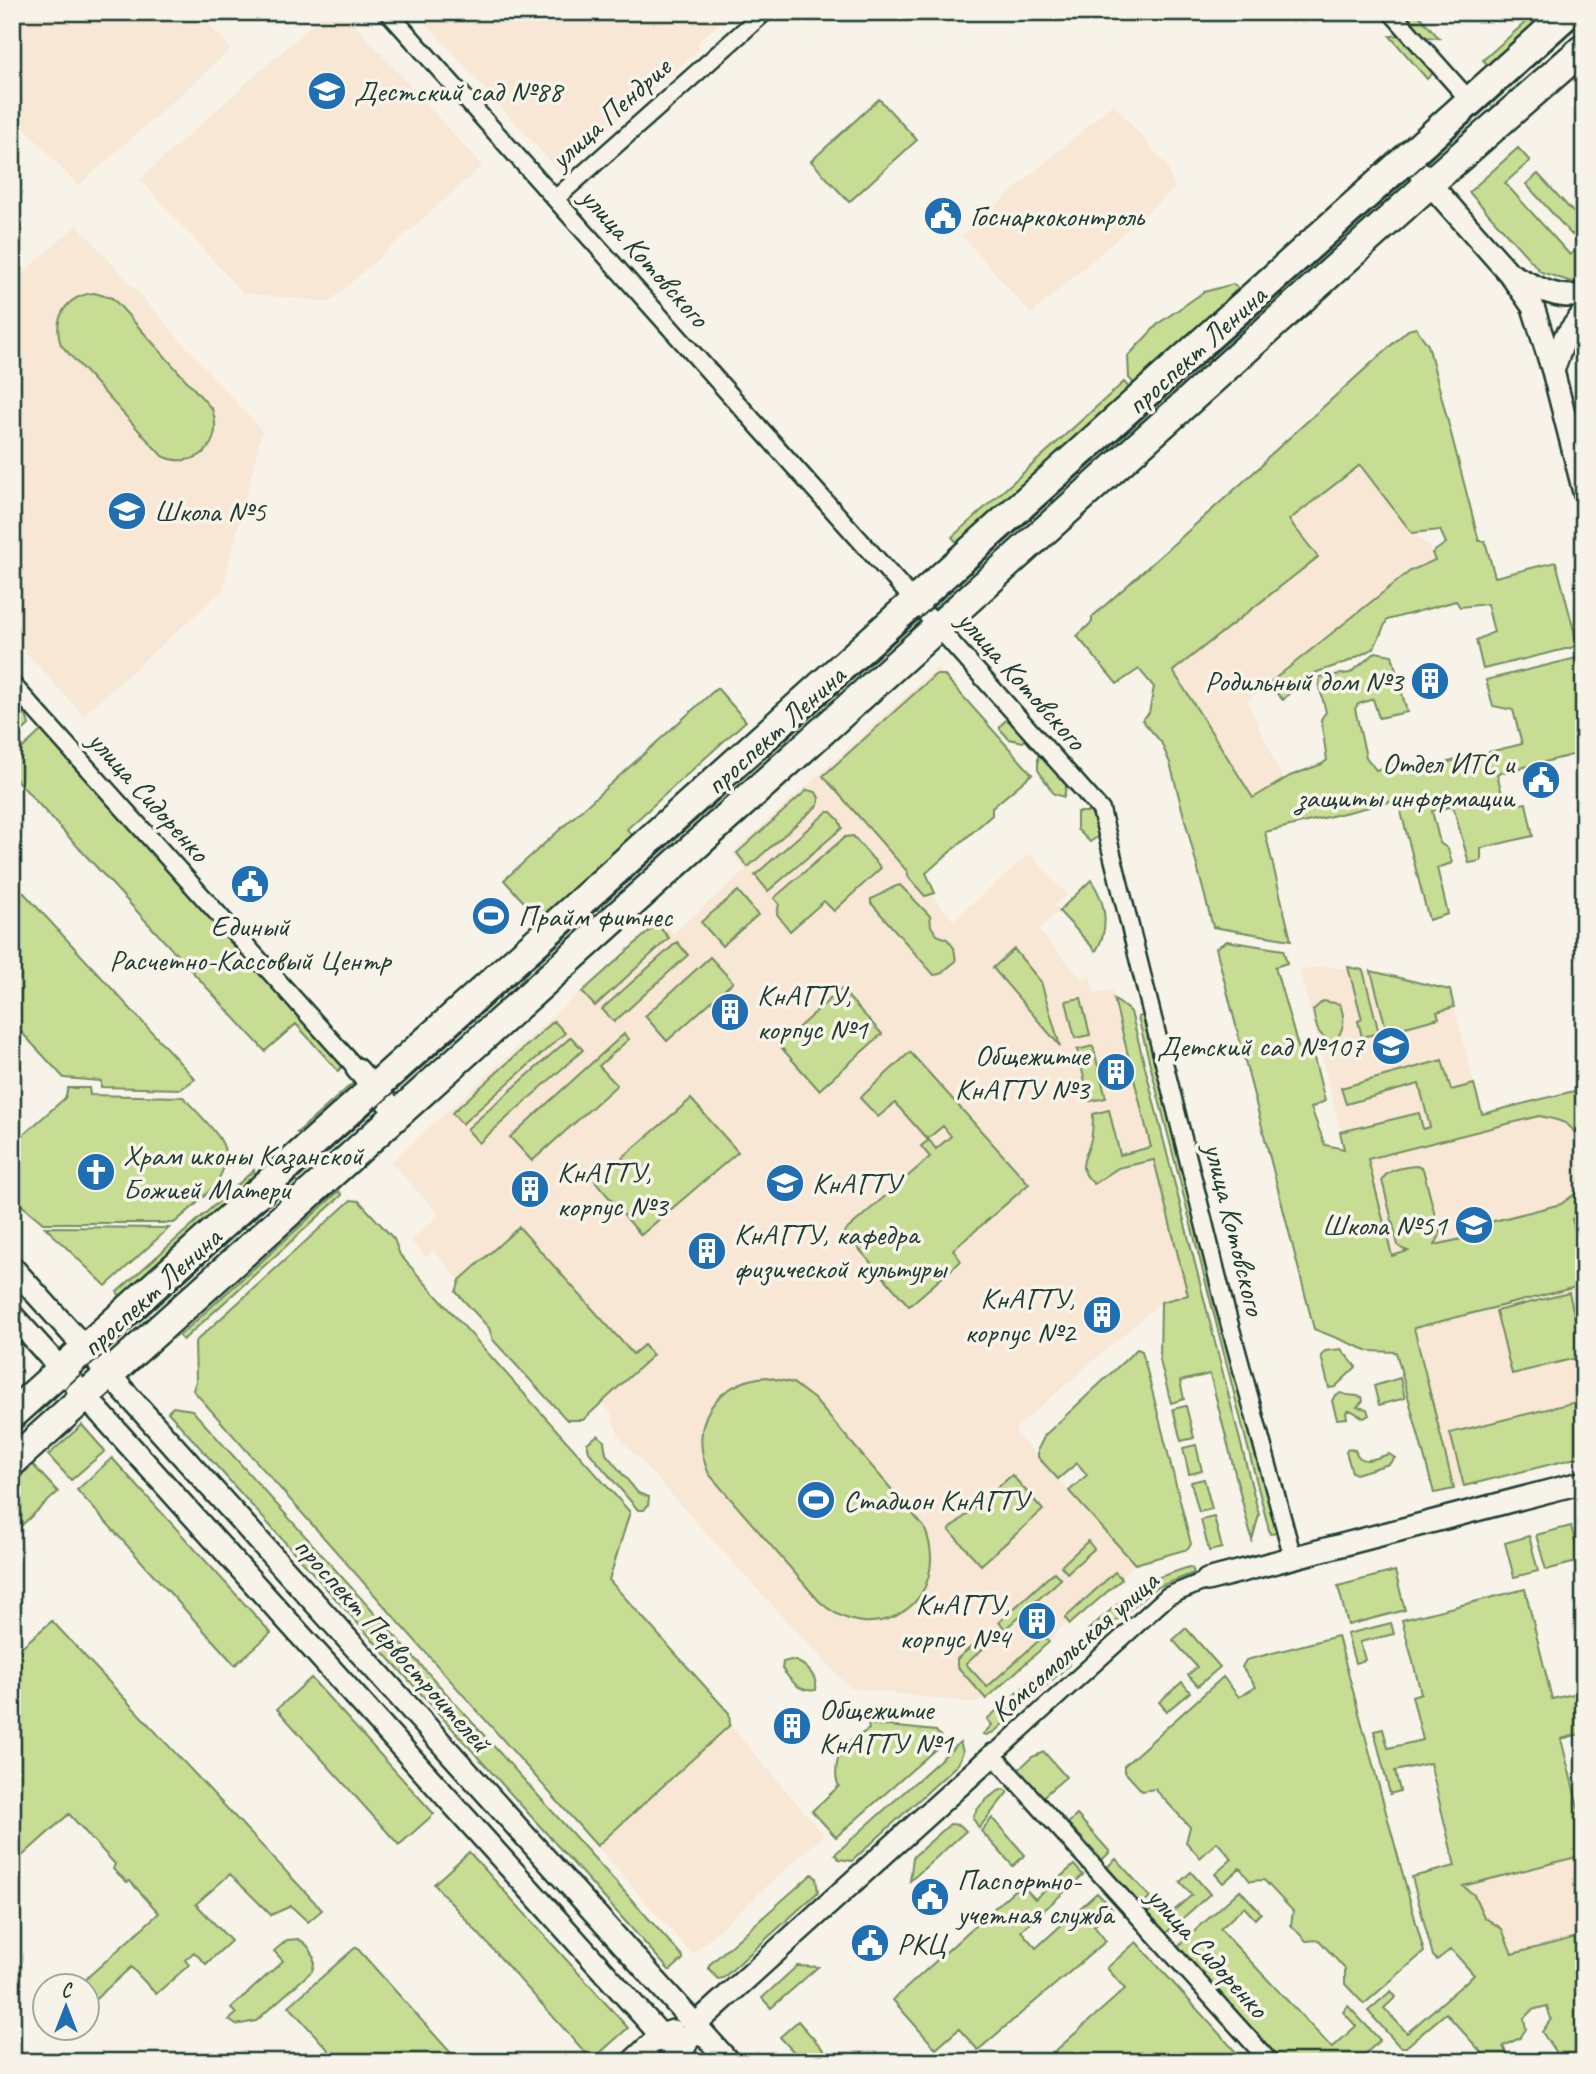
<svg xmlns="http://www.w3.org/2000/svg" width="1596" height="2074" viewBox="0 0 1596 2074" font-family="Caveat,sans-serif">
  <rect width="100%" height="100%" fill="#f7f3e8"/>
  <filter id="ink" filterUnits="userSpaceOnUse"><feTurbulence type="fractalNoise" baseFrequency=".0143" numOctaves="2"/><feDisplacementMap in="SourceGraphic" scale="14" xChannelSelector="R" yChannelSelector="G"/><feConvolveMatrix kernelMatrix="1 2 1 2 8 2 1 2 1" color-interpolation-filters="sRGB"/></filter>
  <g filter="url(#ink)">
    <path fill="#f7e7d4" d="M12,12H198L231,49L78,186L12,114Z
      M416,12H741L732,20L722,21L698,42L699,49L693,55L559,171Z
      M325,13L347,16L482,166L329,302L243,293L140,179Z
      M1113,104L1167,166L1175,188L1031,314L962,235Z
      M77,225L262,431L222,591L83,715L12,637V283Z
      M1361,465L1412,533L1429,546L1435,560L1410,571L1247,701L1283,779L1253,798L1173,671L1317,558L1289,520Z
      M937,668L1032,774L914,874L953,920L1030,854L1067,895L1054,905L1059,911L1038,930L1083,980L1090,976L1094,994L1112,990L1188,1295L1161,1302L1017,1427L1015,1432L1135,1564L976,1703L850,1688L780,1614L620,1438L611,1413L602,1403L460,1280L433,1250L426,1257L411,1241L439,1215L391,1162L660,920L673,933L746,870L732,853Z
      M1322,966L1371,971L1450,990L1482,1114L1578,1090L1584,1111V1456L1434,1493L1396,1351L1300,971Z
      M730,1725L824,1835L692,1954L597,1846Z
      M1584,1855V1984L1521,2009L1457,1888Z"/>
    <path fill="#c7dd93" stroke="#738d64" stroke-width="2" d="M1402,12H1416L1439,38L1424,37Z
      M1537,12H1558L1493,70L1483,60Z
      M1402,35L1434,72L1427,79L1390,36Z
      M879,99L917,140L849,202L811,161Z
      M1518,148L1530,161L1505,183L1570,255L1584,243V275L1575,283L1541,272L1469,192Z
      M1538,174L1584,224L1572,235L1526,184Z
      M1233,284L1244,294L1139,389L1129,378L1128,356L1159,323L1204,292Z
      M94,293L112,298L119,305L212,409C225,445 196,471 162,456L61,345C52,318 66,296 94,293Z
      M1416,328L1428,345L1479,541H1485L1495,577L1556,562L1578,646L1483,669L1476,640L1494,632L1487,604L1460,607L1456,601L1387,620L1374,648L1347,662L1305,676L1283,700L1268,684L1410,571L1435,560L1432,553L1446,543L1440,530L1412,533L1360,465L1289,520L1318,557L1173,671L1253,798L1290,776L1322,764L1327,760L1321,719L1326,712L1319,685L1320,677L1350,673L1376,652L1392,655L1407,712L1379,718L1373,699L1358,704L1355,709L1366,757L1376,770L1402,762L1411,771L1522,744L1513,710L1493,706L1486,680L1581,657L1584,666V752L1497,774L1505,806L1526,803L1533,836L1481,848V861L1469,863L1453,806L1432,811L1440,843L1448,849L1452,863L1437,868L1448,914L1429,920L1398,800L1265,832L1291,940L1213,927L1170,763L1161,742L1142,720L1149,713L1154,687L1139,669L1117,684L1077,636L1092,622V617L1262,465L1267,458L1408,330Z
      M1124,382L1134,393L962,548L952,537Z
      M935,675H944L1032,774L992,808V815L926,873L935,893L925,896L909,878L907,871L823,776Z
      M717,688L746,721L627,829L634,838L542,922L504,880Z
      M12,707C23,709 27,714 29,725L12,740Z
      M1009,717L1027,738L1023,742L1009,739L1000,729V726Z
      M42,730L343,1066L338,1071L296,1024L265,1051L12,775V758Z
      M1041,753L1067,781L1064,797L1054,794L1038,770V756Z
      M807,790L816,792L819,798L818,805L748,867L737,853Z
      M827,812H831L839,820L842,828L768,891L755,875Z
      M1077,812H1094L1103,833L1090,842L1077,829Z
      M853,836L881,868L834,911L824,901L790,931L777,914L779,904L774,898L845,837Z
      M12,880L195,1079L181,1089L101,1087V1081L64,1078L12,1022Z
      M1091,880C1106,902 1110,928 1096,951L1059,911Z
      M900,885L930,916L931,926L937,935L947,939L954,948L956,961L940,974L934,975L871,903V899C882,895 888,888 900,885Z
      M738,891L758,915L722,946L701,922Z
      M657,924L669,938L595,1006L582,992Z
      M1227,941L1283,950L1287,963L1275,967L1299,1050L1313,1054L1325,1101L1311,1108L1325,1145L1344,1149L1340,1132L1419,1113L1423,1129L1430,1127L1419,1084L1346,1104L1341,1088L1442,1060L1451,1090L1474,1084L1482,1114L1578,1090L1584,1111V1151C1573,1124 1568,1121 1539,1116L1368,1159L1392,1256L1408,1251L1402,1249L1398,1245L1382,1180C1387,1169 1405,1167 1417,1166L1423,1169L1440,1235L1435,1245L1461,1239L1471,1227L1561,1204L1576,1193L1584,1181V1215L1572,1219L1584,1263V1285L1414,1328L1454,1489L1434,1493L1396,1352L1369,1351L1314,1329L1216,948Z
      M677,942L688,955L614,1022L602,1009Z
      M1014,949L1041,982L1060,1046L993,968Z
      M710,957L733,982L667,1041L645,1016Z
      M1348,967L1363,970L1379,1033L1362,1037L1358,1021L1362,1019Z
      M1371,971L1450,990L1454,1007L1437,1012L1439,1018L1387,1032Z
      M841,989L882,1034L819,1090L779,1045Z
      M1081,998L1090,1035L1075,1038L1066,1001Z
      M1114,999L1131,1012L1259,1515L1252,1540L1210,1374L1180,1381L1184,1399L1171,1403L1160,1361L1161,1302L1188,1295L1154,1160L1118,1168L1094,1184C1076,1167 1084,1163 1090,1143C1093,1134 1093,1124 1093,1114L1109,1110L1120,1155L1151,1147Z
      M1323,1001L1340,1004C1346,1021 1344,1029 1334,1043C1316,1034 1317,1030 1313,1010Z
      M1146,1015L1279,1533L1270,1534L1138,1017Z
      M554,1021L565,1033L462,1124L452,1113Z
      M624,1034L629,1039L599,1066L617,1085L532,1161L510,1137Z
      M571,1037L583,1050L479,1143L467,1129Z
      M1093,1046L1106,1098L1090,1101L1077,1050Z
      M910,1052L1029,1184L953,1250L961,1261L909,1306L844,1232L930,1157L921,1146L929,1140L936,1149L951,1136L943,1126L927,1139L895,1103L878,1117L860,1098Z
      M354,1082V1091L308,1135L297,1133Z
      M68,1088H89L90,1095L183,1097C195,1110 210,1124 220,1139C241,1173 196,1204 174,1223H43L12,1197V1145L65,1098Z
      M691,1099L738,1152L641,1235L595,1181Z
      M254,1170L256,1181L123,1300L117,1292Z
      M339,1191L342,1195L183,1340L179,1336Z
      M351,1200L359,1201L394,1239L400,1255L630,1512L609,1580L729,1713L730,1725L597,1846L193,1390L196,1381L195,1342Z
      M45,1227L169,1228L106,1286Z
      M519,1227L633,1354L644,1345L653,1355L583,1420H567L493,1340L489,1328L456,1292L460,1280Z
      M1569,1293L1584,1356L1512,1374L1496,1311Z
      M1137,1349L1142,1351L1191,1544L1188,1549L1135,1564L1069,1491L1087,1475L1077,1463L1058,1479L1038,1457V1449L1045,1435Z
      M1341,1349L1356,1367L1335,1387L1329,1388L1321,1356L1325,1351Z
      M766,1377L793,1383L814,1399L924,1527C955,1599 876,1654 819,1601L709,1474C687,1425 714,1382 766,1377Z
      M1400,1378L1405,1398L1379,1405L1374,1386Z
      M1341,1393C1348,1397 1355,1394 1362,1397L1363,1401L1357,1407L1367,1409L1369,1415L1364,1418L1352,1411H1347L1346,1413L1347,1418L1337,1419L1332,1401L1335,1395Z
      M1584,1400V1456L1464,1486L1450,1433Z
      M1186,1406L1194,1438L1181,1441L1173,1409Z
      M173,1407L192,1410L683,1957V1959L671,1970H669L168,1412Z
      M82,1425L105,1451L71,1480L48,1455Z
      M598,1435L604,1441L606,1454L638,1493L649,1497L648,1505L644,1510H638L589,1452L587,1443Z
      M1196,1445L1202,1471L1189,1474L1183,1448Z
      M1348,1449L1355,1450C1360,1467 1376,1458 1389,1454L1395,1458L1389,1464L1356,1474L1352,1472L1346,1452Z
      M112,1458L271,1633L235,1665L77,1490Z
      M33,1465L58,1492L12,1534V1483Z
      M1012,1475L1043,1510L981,1565L949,1530Z
      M1204,1479L1212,1509L1199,1512L1191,1482Z
      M1214,1517L1222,1548L1209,1551L1201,1520Z
      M1571,1526L1580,1561L1546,1570L1536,1535Z
      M1529,1536L1538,1571L1514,1577L1505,1543Z
      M1088,1541L1094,1549L1067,1573L1061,1566Z
      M1189,1567L1192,1568L1194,1573L1155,1588L1106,1629H1089L1142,1583Z
      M1395,1571L1405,1610L1348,1625L1338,1586Z
      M1054,1572L1061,1579L1005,1629L999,1622Z
      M1115,1572L1122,1579L1070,1624L1065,1618Z
      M1525,1589L1552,1699L1582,1692L1584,1699V1733L1561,1739L1584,1830V1855L1463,1886L1474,1895L1484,1917L1502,1929L1512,1954L1584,1935V2062H1562L1542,2032L1551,2019L1547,2006L1532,2010L1524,2018L1526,2029L1520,2038L1503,2046L1509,2059L1513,2062H1490L1446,2013L1406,2047H1400L1368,2011L1391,1991L1396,1997L1384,2008L1407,2033L1474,1975L1451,1949L1437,1960L1433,1956L1412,1877L1455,1866L1430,1763L1395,1771L1400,1791L1390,1794L1374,1731L1383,1729L1388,1748L1423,1740L1412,1696L1421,1693L1402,1620Z
      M52,1621L322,1910L308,1922L291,1906L271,1915L230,1874L196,1904L231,1941L206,1964L194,1952L185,1960L189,1965L156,1994L131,1967L88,2006V1986H78L159,1913L130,1881L127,1882L113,1869L115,1864L93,1840L90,1839V1837L69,1814L12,1865V1655Z
      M1391,1623L1394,1634L1360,1642L1365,1660L1355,1663L1347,1634Z
      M1186,1628L1220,1667L1198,1686L1188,1675L1197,1667L1173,1640Z
      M992,1629L998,1635L966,1664L987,1687L1044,1636L1049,1642L986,1699L957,1666V1659Z
      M1338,1636L1424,1952L1364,2004L1345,1984V1969L1319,1940L1306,1941L1291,1925L1293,1911L1264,1880L1250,1881L1240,1868L1223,1883L1215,1874L1232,1859L1217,1842L1200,1858L1186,1842L1190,1827L1155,1789L1142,1791L1124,1771V1766L1223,1677L1239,1697L1256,1687L1242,1667L1246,1660Z
      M1065,1651L1069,1665L994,1732L986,1735L983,1734L992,1725L987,1719Z
      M791,1660C804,1662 818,1676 816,1690C799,1693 792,1681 782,1669L783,1662Z
      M311,1678L434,1814L399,1845L277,1709Z
      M1182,1682L1190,1692L1167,1711L1159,1702Z
      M868,1724L936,1731L941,1737L938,1747L836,1837L812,1811L839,1786C833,1775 837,1750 848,1742C855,1737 862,1734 869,1729Z
      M960,1742L963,1752L958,1764L852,1861L839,1859L835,1854Z
      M1044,1752L1066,1777L1040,1799L1016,1772L1032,1757Z
      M1004,1789L1008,1792L979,1828L973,1818C976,1807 993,1792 1004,1789Z
      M1077,1815L1110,1852L1102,1860L1068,1823Z
      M992,1818L1025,1855L1013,1866L981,1831Z
      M950,1824L960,1825L966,1831L910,1881L913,1857Z
      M469,1852L628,2028L592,2060L434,1884Z
      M1116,1859L1150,1897L1141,1905L1107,1867Z
      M1074,1865L1083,1875L1021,1931L1036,1948L1097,1893L1112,1909L1094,1926L1106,1941L978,2050L959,2029L936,2049L893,2000L1021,1884L1035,1899Z
      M1191,1872L1210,1894L1166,1933L1148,1913L1158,1904L1169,1915L1192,1895L1180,1882Z
      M812,1874L816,1878L818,1892L723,1978L718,1979L709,1969V1965Z
      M1240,1890L1261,1913L1255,1919L1244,1907L1220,1929L1332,2048L1356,2026L1343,2012L1348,2006L1380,2040L1357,2062H1282L1178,1946Z
      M298,1939C310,1945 318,1957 312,1971L256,2021L236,2025L229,2020L236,2014L231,2008L283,1961L274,1951L287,1940Z
      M1136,1942L1245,2062H1043L1125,1989L1107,1968Z
      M356,1947L458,2061L457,2062H339L289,2006Z
      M797,1966L818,1967L771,2008L762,1998Z
      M798,2021L834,2062H803L780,2037Z"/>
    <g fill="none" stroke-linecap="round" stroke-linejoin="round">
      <g stroke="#1f3d34" stroke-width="21">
        <path id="street" d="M388,12L1101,810L1225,1307L1293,1558
          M1391,12L1470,101
          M555,199L765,12
          M12,684L357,1069
          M1207,1580L1168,1596L993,1755L1270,2062"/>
      </g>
      <g stroke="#1f3d34" stroke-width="26">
        <path id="secondary" d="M1407,158L1509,273L1533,307L1553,371L1584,492
          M1510,274C1532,285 1559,302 1584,294
          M1553,371L1565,337L1584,312
          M357,1069L398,1114
          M12,1267L729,2062
          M12,1315L685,2062
          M1207,1580L1584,1482
          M632,2062L661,2035L673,2031
          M675,2062L680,2057L695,2025L993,1755"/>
      </g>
      <g stroke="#1f3d34" stroke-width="33">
        <path id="highway" d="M12,1414L1569,12
          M12,1462L1430,183L1584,48"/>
      </g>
      <use href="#street" stroke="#f7f3e8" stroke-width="16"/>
      <use href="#secondary" stroke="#f7f3e8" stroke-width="21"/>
      <use href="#highway" stroke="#f7f3e8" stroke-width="28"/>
      <path stroke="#1f3d34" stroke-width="2" d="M12,1436L1584,20"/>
    </g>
  </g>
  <defs>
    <g id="school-disc" transform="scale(2.0125)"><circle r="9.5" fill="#1f6fb2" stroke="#f7f3e8"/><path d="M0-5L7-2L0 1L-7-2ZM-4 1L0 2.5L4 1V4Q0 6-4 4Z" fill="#fff"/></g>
    <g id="civic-disc" transform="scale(2.0125)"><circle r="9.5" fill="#1f6fb2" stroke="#f7f3e8"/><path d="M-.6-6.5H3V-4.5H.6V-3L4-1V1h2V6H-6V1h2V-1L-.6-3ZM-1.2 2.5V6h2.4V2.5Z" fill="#fff"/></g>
    <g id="building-disc" transform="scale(2.0125)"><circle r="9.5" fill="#1f6fb2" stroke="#f7f3e8"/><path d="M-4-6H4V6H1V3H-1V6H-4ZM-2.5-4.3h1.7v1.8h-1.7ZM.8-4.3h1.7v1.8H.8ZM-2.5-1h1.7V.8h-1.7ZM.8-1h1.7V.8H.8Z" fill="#fff"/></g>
    <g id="stadium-disc" transform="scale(2.0125)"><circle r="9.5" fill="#1f6fb2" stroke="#f7f3e8"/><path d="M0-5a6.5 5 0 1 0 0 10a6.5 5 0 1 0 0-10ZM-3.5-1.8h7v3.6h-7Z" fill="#fff"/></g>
    <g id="church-disc" transform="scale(2.0125)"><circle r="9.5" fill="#1f6fb2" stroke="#f7f3e8"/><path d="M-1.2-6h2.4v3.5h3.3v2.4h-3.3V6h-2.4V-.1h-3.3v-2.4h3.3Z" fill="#fff"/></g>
    <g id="university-disc" transform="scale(2.0125)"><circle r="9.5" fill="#1f6fb2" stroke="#f7f3e8"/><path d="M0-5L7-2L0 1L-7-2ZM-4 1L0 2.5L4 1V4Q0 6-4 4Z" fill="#fff"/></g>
  </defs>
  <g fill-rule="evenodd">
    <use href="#school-disc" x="327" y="91"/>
    <use href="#civic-disc" x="943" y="216"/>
    <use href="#school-disc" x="127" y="511"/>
    <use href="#building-disc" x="1430" y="681"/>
    <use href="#civic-disc" x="1541" y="780"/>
    <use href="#civic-disc" x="250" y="884"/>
    <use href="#stadium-disc" x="491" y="916"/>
    <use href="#building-disc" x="730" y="1012"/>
    <use href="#school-disc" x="1391" y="1046"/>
    <use href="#building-disc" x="1116" y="1072"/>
    <use href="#church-disc" x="96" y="1172"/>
    <use href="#university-disc" x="785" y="1183"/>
    <use href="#building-disc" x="530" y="1189"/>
    <use href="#school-disc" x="1474" y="1225"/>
    <use href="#building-disc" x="707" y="1251"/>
    <use href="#building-disc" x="1102" y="1315"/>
    <use href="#stadium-disc" x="816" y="1500"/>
    <use href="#building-disc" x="1037" y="1621"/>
    <use href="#building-disc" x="792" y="1726"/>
    <use href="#civic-disc" x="930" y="1897"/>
    <use href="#civic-disc" x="870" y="1943"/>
  </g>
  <g text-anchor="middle" stroke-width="7" stroke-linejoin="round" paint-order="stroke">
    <g font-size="30" fill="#1f3d34" stroke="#f7f3e8" text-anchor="start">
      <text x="354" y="101">Дестский сад №88</text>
      <text x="970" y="226">Госнаркоконтроль</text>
      <text x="154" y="521">Школа №5</text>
      <text x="1403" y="691" text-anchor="end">Родильный дом №3</text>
      <text x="1514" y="773" text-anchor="end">Отдел ИТС и<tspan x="1514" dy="34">защиты информации</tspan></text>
      <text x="518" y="926">Прайм фитнес</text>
      <text x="250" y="936" text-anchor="middle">Единый<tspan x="250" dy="34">Расчетно-Кассовый Центр</tspan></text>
      <text x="757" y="1005">КнАГТУ,<tspan x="757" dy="34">корпус №1</tspan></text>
      <text x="1364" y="1056" text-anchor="end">Детский сад №107</text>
      <text x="1089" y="1065" text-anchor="end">Общежитие<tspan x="1089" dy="34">КнАГТУ №3</tspan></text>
      <text x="123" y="1165">Храм иконы Казанской<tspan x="123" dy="34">Божией Матери</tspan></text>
      <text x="557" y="1182">КнАГТУ,<tspan x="557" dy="34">корпус №3</tspan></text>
      <text x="812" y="1193">КнАГТУ</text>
      <text x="1447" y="1235" text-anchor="end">Школа №51</text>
      <text x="734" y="1244">КнАГТУ, кафедра<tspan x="734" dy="34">физической культуры</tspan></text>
      <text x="1075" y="1308" text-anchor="end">КнАГТУ,<tspan x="1075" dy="34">корпус №2</tspan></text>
      <text x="843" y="1510">Стадион КнАГТУ</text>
      <text x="1010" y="1614" text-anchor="end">КнАГТУ,<tspan x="1010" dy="34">корпус №4</tspan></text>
      <text x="819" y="1719">Общежитие<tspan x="819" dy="34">КнАГТУ №1</tspan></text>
      <text x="957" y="1890">Паспортно-<tspan x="957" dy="34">учетная служба</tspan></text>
      <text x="897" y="1953">РКЦ</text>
    </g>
    <g font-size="30" fill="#1f3d34" stroke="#f7f3e8">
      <text transform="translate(610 113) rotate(-42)" y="10">улица Пендрие</text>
      <text transform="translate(645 257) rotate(48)" y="10">улица Котовского</text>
      <text transform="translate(1196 350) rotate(-42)" y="10">проспект Ленина</text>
      <text transform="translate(1022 680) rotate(48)" y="10">улица Котовского</text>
      <text transform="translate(775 730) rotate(-42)" y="10">проспект Ленина</text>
      <text transform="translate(149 796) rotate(48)" y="10">улица Сидоренко</text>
      <text transform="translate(1235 1229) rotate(76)" y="10">улица Котовского</text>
      <text transform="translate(151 1292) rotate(-42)" y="10">проспект Ленина</text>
      <text transform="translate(393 1644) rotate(48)" y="10">проспект Первостроителей</text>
      <text transform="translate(1074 1646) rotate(-41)" y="10">Комсомольская улица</text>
      <text transform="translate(1208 1952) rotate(48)" y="10">улица Сидоренко</text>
    </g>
  </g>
  <rect width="1596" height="2074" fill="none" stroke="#f7f3e8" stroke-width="42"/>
  <rect x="21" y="21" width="1554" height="2032" fill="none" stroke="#1f3d34" stroke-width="2.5" filter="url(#ink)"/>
  <g transform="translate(66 2007)"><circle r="33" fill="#f7f3e8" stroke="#a1aaa0" stroke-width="2"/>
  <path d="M0-5L12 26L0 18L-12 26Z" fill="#1f6fb2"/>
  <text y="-10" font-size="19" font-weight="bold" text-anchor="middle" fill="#1f3d34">С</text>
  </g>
</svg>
